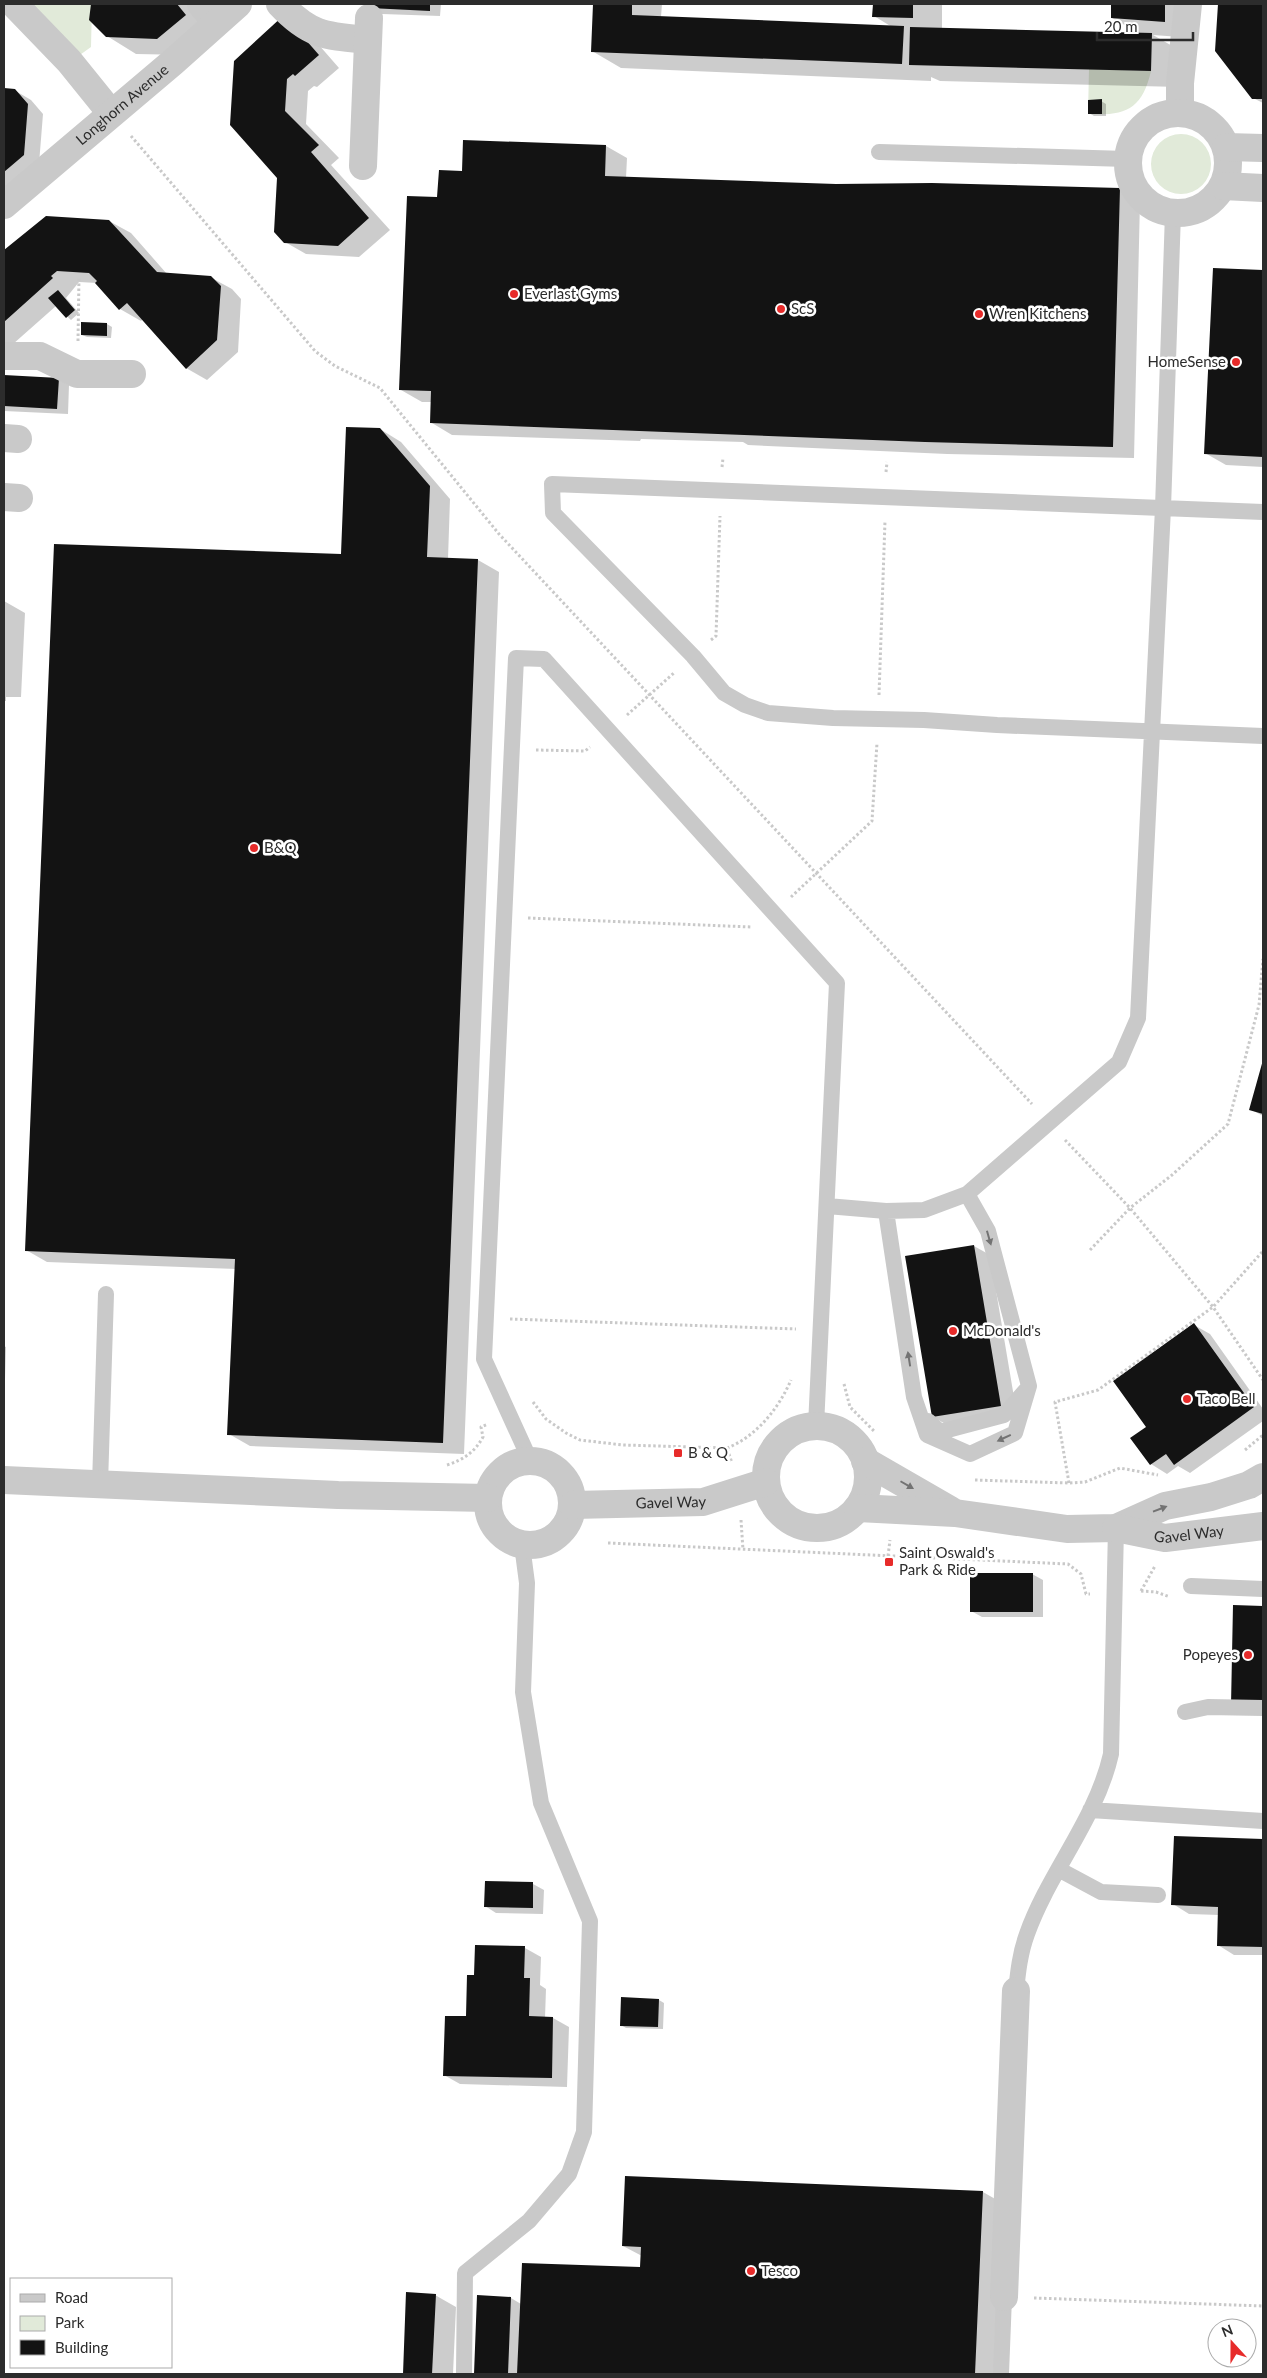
<svg xmlns="http://www.w3.org/2000/svg" width="1267" height="2378" viewBox="0 0 1267 2378" font-family="Lato,sans-serif">
  <rect width="100%" height="100%" fill="#fff"/>
  <path fill="#e1ead9" d="M27,4H92L91,47L77,57Z
    M1089,69L1151,71C1142,110 1125,116 1088,114Z
    M1151 164a30 30 0 1 1 60 0a30 30 0 1 1-60 0Z"/>
  <path fill="#0003" d="M92,4H191L215,32L187,55L136,54L107,36L90,20Z
    M372,4H441L440,16L382,14L372,8Z
    M594,4H662L661,17L892,27L874,16V4H942V29L1141,34L1112,18V4H1194V38L1153,35L1181,51L1180,87L940,81L931,77V81L621,68L592,51Z
    M1219,4H1263V103L1253,98L1216,50Z
    M305,29L339,68L317,87L314,86L308,91L306,124L339,158L331,165L390,230L359,257L306,254L285,242L278,177L231,125Z
    M4,90H14L31,100L43,114L39,164L4,189Z
    M1101,101L1106,104V116H1094L1089,113Z
    M606,146L627,158L626,178L836,185L1119,189L1140,201L1134,458L947,454L748,445L743,442L641,439L640,441L452,435L432,423V402H422L401,390L439,198L464,172Z
    M46,217L109,221L131,233L167,274L210,277L232,289L241,299L238,352L207,380L186,368L143,319L141,321L120,309L97,283L79,282L66,298L79,313L71,320L56,306L4,352V252Z
    M1214,269L1263,272V467L1226,465L1205,453Z
    M107,324L112,327L111,338L87,337L82,335Z
    M4,377L58,379L69,385L68,414L4,411Z
    M380,429L401,442L450,499L448,559L478,560L499,572L464,1454L250,1446L229,1434L236,1269L47,1262L26,1250L342,556Z
    M4,601L25,613L21,697H6V701H4Z
    M1263,1062V1116L1250,1109Z
    M974,1246L990,1255L1017,1415L949,1426L933,1417Z
    M1194,1325L1210,1334L1263,1409V1421L1190,1473L1178,1466L1167,1474L1151,1464L1132,1438L1148,1428Z
    M4,1346L6,1347L4,1412Z
    M1032,1574L1043,1580V1617H982L971,1611Z
    M1235,1606L1263,1607V1714Z
    M1175,1838L1263,1840V1955H1234L1218,1945L1219,1915L1189,1914L1173,1904Z
    M533,1884L544,1890L543,1914L496,1913L485,1906Z
    M525,1948L541,1957L540,1985L546,1989L545,2018H553L569,2027L567,2087L460,2084L444,2075L467,2018L475,1976Z
    M659,2000L664,2003L663,2029L626,2028L621,2025Z
    M983,2192L1004,2204L996,2374H475L478,2297L511,2298L521,2304L641,2269L642,2256L623,2246Z
    M408,2294L435,2295L456,2307L453,2374H404Z"/>
  <path fill="#131313" d="M91,4H177L186,15L157,39L106,37L89,20Z
    M371,4H430V11L370,8Z
    M593,4H632V15L904,26L902,64L591,52Z
    M873,4H913V18L872,17Z
    M1111,4H1165V22L1111,18Z
    M1218,4H1263V99H1252L1215,51Z
    M284,15L319,55L295,76L293,74L287,79L285,111L319,145L311,152L369,218L338,246L284,243L274,232L277,178L230,125L234,61Z
    M910,27L1152,33L1151,71L909,65Z
    M4,88L15,89L28,104L24,155L4,172Z
    M1102,99V114H1088V100Z
    M463,140L606,145L605,176L836,184L932,183L1120,188L1113,447L925,442L430,423L431,391L399,390L407,196L437,197L439,170L462,171Z
    M46,216L109,220L157,272L211,276L221,286L217,340L186,369L127,303L119,310L95,283L97,281L89,273L57,271L51,276L53,278L4,322V250Z
    M1213,268L1263,270V457L1204,454Z
    M58,290L75,310L66,318L48,298Z
    M81,322L107,323V336L81,335Z
    M4,375L59,378L57,409L4,406Z
    M346,427L380,428L430,486L427,557L478,559L443,1443L227,1435L235,1259L25,1251L54,544L341,554Z
    M1263,1060V1114L1249,1110Z
    M974,1245L1001,1406L932,1417L905,1256Z
    M1194,1323L1254,1407L1174,1465L1166,1454L1150,1465L1130,1438L1146,1427L1113,1381Z
    M970,1573H1033V1612H970Z
    M1233,1605L1263,1606V1706L1231,1705Z
    M1174,1836L1263,1839V1947L1217,1946L1218,1907L1171,1905Z
    M485,1881L533,1882V1908L484,1907Z
    M475,1945L525,1946L524,1978H530L529,2016L553,2017L552,2078L443,2076L445,2016H466L467,1975H474Z
    M621,1997L659,1999L658,2027L620,2026Z
    M625,2176L983,2191L975,2374H517L522,2263L640,2267L641,2247L622,2246Z
    M406,2292L436,2294L432,2374H403Z
    M477,2295L511,2297L508,2374H474Z"/>
  <g fill="none" stroke-linecap="round" stroke-linejoin="round">
    <path stroke="#c9c9c9" stroke-width="3" stroke-dasharray="2.5 2.5" stroke-linecap="butt" d="M131,136L315,351L335,366L380,388L499,534L1032,1104
      M78,341L79,276
      M722,467L723,458
      M886,472L887,462
      M711,640L716,636L720,516
      M879,695L885,521
      M627,715L675,672
      M536,750L585,751L590,747
      M791,897L872,821L877,743
      M528,918L752,927
      M1065,1140L1130,1208L1213,1307L1263,1380
      M1090,1250L1130,1208L1172,1175L1228,1124L1259,1005L1263,959
      M510,1319L796,1329
      M844,1384L850,1407L875,1432
      M533,1402L546,1419L566,1433L580,1440L623,1445L727,1448L732,1463
      M727,1448C756,1437 779,1408 791,1380
      M1245,1450L1263,1435
      M447,1465C463,1460 475,1452 483,1437L481,1427L488,1424
      M975,1480L1069,1483L1085,1482L1120,1468L1158,1475
      M1069,1483L1055,1402L1098,1390L1213,1307L1263,1251
      M741,1520L743,1550
      M608,1543L1068,1564L1081,1574L1086,1594H1090
      M888,1556L890,1540
      M1141,1591L1155,1566
      M1141,1591L1156,1592L1170,1597
      M1034,2298L1263,2306"/>
    <path stroke="#c9c9c9" stroke-width="16" d="M879,152L1127,159
      M1263,512L552,484L553,513L693,656L724,693L745,705L768,713L833,718L924,720L997,725L1263,736
      M827,1206L886,1211L924,1210L967,1194L1119,1062L1138,1018L1163,508L1173,213
      M886,1211L914,1397L927,1435L970,1454L1015,1433L1029,1386L988,1231L967,1194
      M928,1421L940,1432L1004,1415L1026,1390
      M530,1460L484,1359L516,658L544,659L837,983L816,1426
      M100,1484L106,1294
      M1191,1586L1263,1589
      M1185,1712L1208,1707L1263,1708
      M1090,1810L1263,1821
      M1060,1870L1101,1892L1158,1895
      M1016,1991C1018,1972 1020,1953 1027,1934C1049,1872 1096,1820 1111,1754L1116,1528
      M464,2374L465,2273L529,2221L569,2174L584,2132L590,1921L541,1803L523,1692L527,1583L522,1545
      M1001,2374L1004,2297"/>
    <g stroke="#c9c9c9" stroke-width="28">
      <path d="M14,4L69,61L111,113"/>
      <path d="M201,4L216,22"/>
      <path d="M280,4C310,36 326,36 368,40"/>
      <path d="M1180,112V83L1188,4"/>
      <circle cx="1178" cy="163" r="50"/>
      <path d="M1226,147L1263,148"/>
      <path d="M363,166L369,18"/>
      <path d="M1223,186L1263,188"/>
      <path id="s1" d="M4,205L173,62L238,4"/>
      <path d="M4,356H40L77,374H132"/>
      <path d="M4,438L18,439"/>
      <path d="M4,497L19,498"/>
      <circle cx="817" cy="1477" r="51"/>
      <circle cx="530" cy="1503" r="42"/>
      <path d="M865,1461L950,1510"/>
      <path d="M4,1480L338,1495L488,1498"/>
      <path id="s2" d="M573,1505L703,1502L766,1482"/>
      <path d="M858,1508L955,1513L1067,1529L1116,1528L1165,1506L1211,1497L1249,1485L1263,1477"/>
      <path id="s3" d="M1116,1528L1165,1538L1263,1526"/>
      <path d="M1004,2297L1016,1991"/>
    </g>
  </g>
  <defs><path id="oneway-solid" d="M-6-.8H1V-3.2L6.5 0L1 3.2V.8H-6Z" transform="scale(1.25)"/></defs>
  <g fill="#737373">
    <use href="#oneway-solid" transform="translate(989 1238) rotate(74)"/>
    <use href="#oneway-solid" transform="translate(909 1359) rotate(-99)"/>
    <use href="#oneway-solid" transform="translate(1004 1438) rotate(155)"/>
    <use href="#oneway-solid" transform="translate(907 1485) rotate(30)"/>
    <use href="#oneway-solid" transform="translate(1160 1509) rotate(-21)"/>
  </g>
  <g fill="#e72b2a" stroke="#fff" stroke-width="2">
    <circle cx="514" cy="294" r="5"/>
    <circle cx="781" cy="309" r="5"/>
    <circle cx="979" cy="314" r="5"/>
    <circle cx="1236" cy="362" r="5"/>
    <circle cx="254" cy="848" r="5"/>
    <circle cx="953" cy="1331" r="5"/>
    <circle cx="1187" cy="1399" r="5"/>
    <rect x="673" y="1448" width="10" height="10" rx="2.5"/>
    <rect x="884" y="1557" width="10" height="10" rx="2.5"/>
    <circle cx="1248" cy="1655" r="5"/>
    <circle cx="751" cy="2271" r="5"/>
  </g>
  <g text-anchor="middle" stroke-width="5" stroke-linejoin="round" paint-order="stroke">
    <g font-size="15" fill="#2c2c2c" stroke="#fff">
      <text dy="5" stroke="none"><textPath href="#s1" startOffset="155">Longhorn Avenue</textPath></text>
      <text dy="5" stroke="none"><textPath href="#s2" startOffset="98">Gavel Way</textPath></text>
      <text dy="5" stroke="none"><textPath href="#s3" startOffset="74">Gavel Way</textPath></text>
    </g>
    <g font-size="15" fill="#2c2c2c" stroke="#fff" text-anchor="start">
      <text x="524" y="299">Everlast Gyms</text>
      <text x="791" y="314">ScS</text>
      <text x="989" y="319">Wren Kitchens</text>
      <text x="1226" y="367" text-anchor="end">HomeSense</text>
      <text x="264" y="853">B&amp;Q</text>
      <text x="963" y="1336">McDonald's</text>
      <text x="1197" y="1404">Taco Bell</text>
      <text x="688" y="1458">B &amp; Q</text>
      <text x="899" y="1558">Saint Oswald's<tspan x="899" dy="17">Park &amp; Ride</tspan></text>
      <text x="1238" y="1660" text-anchor="end">Popeyes</text>
      <text x="761" y="2276">Tesco</text>
    </g>
  </g>
  <rect width="1267" height="2378" fill="none" stroke="#2c2c2c" stroke-width="10"/>
  <rect x="10" y="2278" width="162" height="90" fill="#ffffff" stroke="#ababab"/>
  <rect x="20" y="2294" width="25" height="8" fill="#c9c9c9" stroke="#ababab"/>
  <text x="55" y="2303" font-size="15" fill="#2c2c2c">Road</text>
  <rect x="20" y="2316" width="25" height="15" fill="#e1ead9" stroke="#ababab"/>
  <text x="55" y="2328" font-size="15" fill="#2c2c2c">Park</text>
  <rect x="20" y="2340" width="25" height="15" fill="#131313" stroke="#ababab"/>
  <text x="55" y="2353" font-size="15" fill="#2c2c2c">Building</text>
  <g transform="translate(1232 2343) rotate(339)"><circle r="24" fill="#ffffff" stroke="#ababab"/>
  <path d="M0-4L9 19L0 12L-9 19Z" fill="#e72b2a"/>
  <text y="-8" font-size="14" font-weight="bold" text-anchor="middle" fill="#2c2c2c">N</text>
  </g>
  <path d="M1097 32v8h96v-8" fill="none" stroke="#2c2c2c" stroke-width="2.5"/>
  <text x="1104" y="32" font-size="15" fill="#2c2c2c" stroke="#ffffff" stroke-width="4" paint-order="stroke">20 m</text>
</svg>
